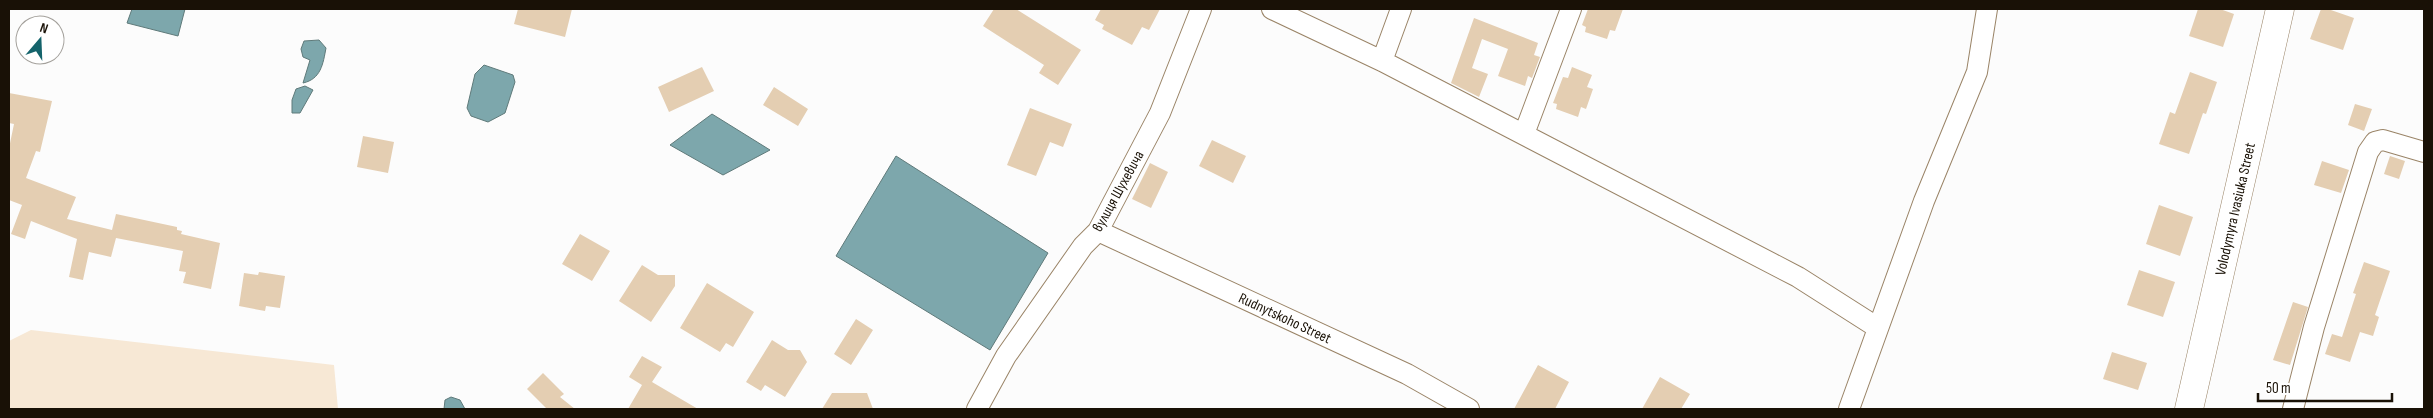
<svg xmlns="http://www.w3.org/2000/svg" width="2433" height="418" viewBox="0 0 2433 418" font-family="'Sofia Sans Condensed',sans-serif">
  <rect width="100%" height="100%" fill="#fcfcfc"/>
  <path fill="#f7e8d5" d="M31,330L334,365L338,409H9V341Z"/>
  <path fill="#7da7ac" stroke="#5f7a7a" d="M132,9H185L178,36L127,23Z
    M319,40L326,48C323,64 321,79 303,83L310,60L303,57L301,49L304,41Z
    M484,65L513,75L515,82L505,113L488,122L471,116L467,108L475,74Z
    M305,86L313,90L300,113H292V100L296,89Z
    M712,114L770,150L723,175L670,145Z
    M896,156L1048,253L990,350L836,256Z
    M451,397L460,400L465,409H444L445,400Z"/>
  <path fill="#e4ceb2" d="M518,9H572L565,37L514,24Z
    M994,9H1016L1081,50L1058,85L1039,73L1044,65L983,26Z
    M1101,9H1160L1149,30L1142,27L1132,45L1102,29L1104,25L1095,20Z
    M1588,9H1623L1615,31L1610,30L1607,39L1585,32L1586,27L1582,25Z
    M2198,9H2220L2234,14L2223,47L2189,36Z
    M2321,9H2328L2354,18L2343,50L2310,39Z
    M1474,18L1538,43L1534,55L1540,57L1532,78L1528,76L1525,86L1498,76L1508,49L1482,39L1472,68L1488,74L1479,97L1451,83Z
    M702,67L714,91L669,112L658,87Z
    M1572,67L1592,75L1587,87L1593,89L1586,109L1581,107L1578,117L1556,109L1557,104L1553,103L1563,77L1568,78Z
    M2190,72L2217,82L2206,114L2203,113L2189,154L2159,144L2170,112L2175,114Z
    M774,87L808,109L798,126L763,105Z
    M9,93L52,101L40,152L36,151L26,178L76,197L67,219L112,230L116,214L177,227V230L182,231L181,234L220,243L211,289L183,283L186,272L179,271L183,251L116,238L111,257L89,252L83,280L69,277L77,239L31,221L25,239L11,234L22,205L9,200V148L14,124L9,123Z
    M2355,104L2372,109L2364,131L2348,125Z
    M1030,108L1072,124L1063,147L1050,142L1036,176L1007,165Z
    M363,136L394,142L388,173L357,167Z
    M1212,140L1246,156L1233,183L1199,166Z
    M2390,156L2405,161L2399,179L2384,174Z
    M2322,161L2349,170L2341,193L2314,185Z
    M1150,163L1168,172L1151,208L1132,199Z
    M2159,205L2193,217L2180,256L2146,244Z
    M580,234L610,251L592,281L562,264Z
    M2364,262L2390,271L2375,315L2379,317L2373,336L2360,332L2350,362L2325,354L2332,334L2342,337L2356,294L2353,293Z
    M642,265L658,275H675V286L651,322L619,301Z
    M2139,270L2175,282L2163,317L2127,305Z
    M259,272L285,276L280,308L266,306L265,311L239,306L244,273L258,275Z
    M707,283L754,312L733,347L726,343L720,352L680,328Z
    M2293,302L2308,307L2290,365L2273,360Z
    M856,319L873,330L851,365L834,354Z
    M772,340L788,350H800L807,362L785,397L765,385L761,391L746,382Z
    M2112,352L2147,363L2138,390L2103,379Z
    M642,356L662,367L652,382L698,409H628L642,385L629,377Z
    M1538,365L1569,382L1555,409H1514Z
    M543,373L564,394L560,397L575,409H547L527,389Z
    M1660,377L1690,394L1681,409H1642Z
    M832,393H867L873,409H822Z"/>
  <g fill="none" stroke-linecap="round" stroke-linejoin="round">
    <g stroke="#9a8467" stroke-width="22">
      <path id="street" d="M1272,9L1382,61L1798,277L1878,328
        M1382,61L1401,9
        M1524,134L1571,9
        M1098,231L1407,374L1469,409
        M977,409L1006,356L1083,246L1098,231L1160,113L1201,9
        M1849,409L1924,201L1977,72L1987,9
        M2293,409L2314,327L2368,152L2375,142L2383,140L2424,152"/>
    </g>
    <g stroke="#9a8467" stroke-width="29">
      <path id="secondary" d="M2189,409L2280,9"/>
    </g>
    <use href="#street" stroke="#fff" stroke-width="20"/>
    <use href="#secondary" stroke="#fff" stroke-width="28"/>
  </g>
  <g text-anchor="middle" stroke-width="4" stroke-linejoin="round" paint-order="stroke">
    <g font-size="15" fill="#191106" stroke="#fff">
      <text transform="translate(1118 191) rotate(-61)" y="5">вулиця Шухевича</text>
      <text transform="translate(2235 209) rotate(-77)" y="5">Volodymyra Ivasiuka Street</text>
      <text transform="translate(1285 318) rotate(25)" y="5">Rudnytskoho Street</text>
    </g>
  </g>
  <rect width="2433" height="418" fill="none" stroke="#191106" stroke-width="20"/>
  <g transform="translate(40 40) rotate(19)"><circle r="24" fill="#ffffff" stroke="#a3a09b"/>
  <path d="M0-4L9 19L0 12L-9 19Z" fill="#14636b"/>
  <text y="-8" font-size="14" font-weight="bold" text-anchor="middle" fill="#191106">N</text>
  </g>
  <path d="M2258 393v8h134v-8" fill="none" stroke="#191106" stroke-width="2.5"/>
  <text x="2266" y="393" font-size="15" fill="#191106" stroke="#ffffff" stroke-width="4" paint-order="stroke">50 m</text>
</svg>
